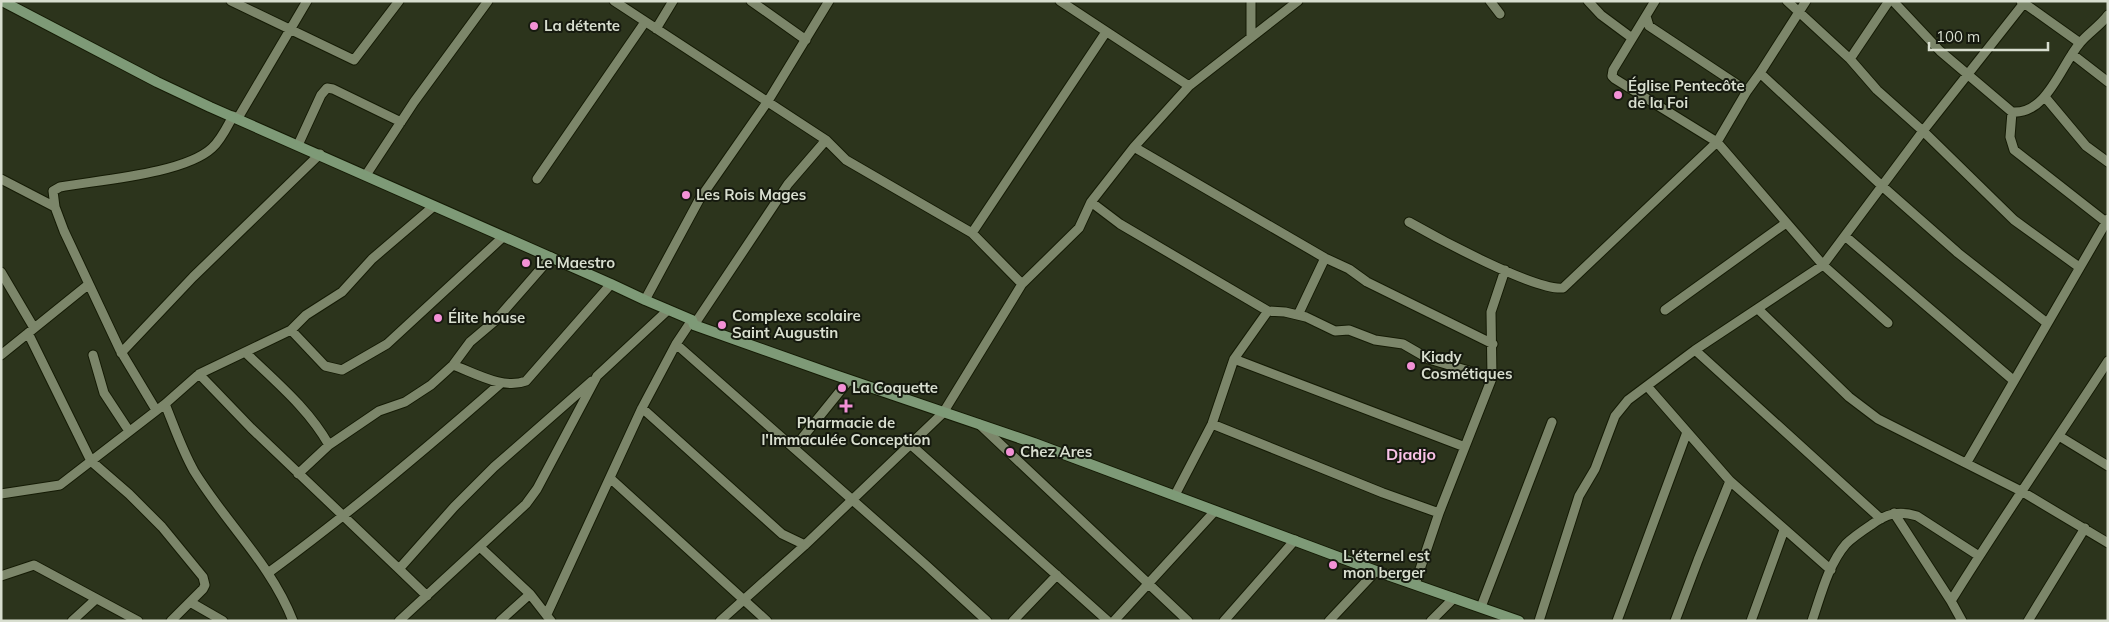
<svg xmlns="http://www.w3.org/2000/svg" width="2109" height="622" viewBox="0 0 2109 622" font-family="Mulish,sans-serif">
  <rect width="100%" height="100%" fill="#2c341c"/>
  <g fill="none" stroke-linecap="round" stroke-linejoin="round">
    <g stroke="#151b05" stroke-width="11">
      <path id="street" d="M231,1L354,60L399,1
        M614,1L826,140L846,160L972,233L1022,284
        M751,1L806,40
        M1060,1L1189,86
        M1490,1L1500,14
        M1588,1L1601,15L1632,38
        M1655,1L1613,70L1612,76L1615,79L1717,142L1823,265L1888,323
        M1787,1L1850,59L1877,90L1923,131L2014,220L2079,267
        M1893,1L1940,51L2012,112C2047,115 2061,65 2080,43C2088,33 2100,26 2108,15
        M2021,1L2080,43
        M1646,16L1649,26L1747,91
        M656,29L673,1
        M1251,37V1
        M2072,54L2108,82
        M1850,59L1889,1
        M1760,73L1882,186L1958,253L2047,323
        M2045,97L2086,146L2108,162
        M2012,112L2010,137L2014,150L2106,222
        M238,118L307,1
        M298,145L321,95L327,88L333,89L401,122
        M1134,147L1325,258L1349,269L1367,282L1493,344
        M366,175L414,102L488,1
        M1,179L55,207
        M537,179L645,22
        M1091,202L1120,224L1268,311L1285,312L1306,317L1335,331L1349,330L1375,340L1403,344L1429,359L1492,378
        M1409,222C1437,238 1535,291 1563,288L1717,142L1747,91L1760,73L1806,1
        M972,233L1106,32
        M1845,236L2013,380
        M1,272L34,328
        M645,300L699,200L768,101L829,1
        M1758,309L1849,397L1878,419L2021,491L2108,543
        M1665,310L1786,223
        M1298,315L1325,258
        M694,325L788,184L826,140
        M291,330L325,366L342,370L387,344L503,237
        M28,333L91,461L129,494L162,527L203,577L205,585L203,589L171,621
        M676,344L926,565L987,621
        M1695,350L1881,519
        M121,353L193,277L320,154
        M246,353C276,382 308,408 329,445
        M1,355L89,284
        M93,355L104,393L129,431
        M1234,359L1465,447
        M453,365C475,373 503,390 526,381L611,284
        M199,374L251,428L399,569
        M1647,386L1730,481L1831,570
        M165,404C174,426 182,450 194,471C225,522 271,564 293,621
        M642,408L782,534L805,545
        M156,410L120,350L64,231L55,207L53,191L60,187C98,180 184,174 212,148C221,140 227,127 233,116
        M979,424L1188,621
        M1212,424L1383,493L1439,513
        M2059,436L2108,466
        M910,444L1108,621
        M794,448L849,380
        M1967,462L2108,219
        M298,474L329,445L379,411L405,402L431,385L453,365L470,342L496,320L551,257
        M610,478L767,621
        M1,494L60,485L165,404L199,374L291,330L306,315L342,292L372,259L434,206
        M1175,495L1212,424L1234,359L1268,311
        M1894,513L1951,601L1962,621
        M480,547L530,594L551,621
        M268,573C349,514 426,449 501,383
        M1,576L34,565L138,621
        M1415,584L1439,513L1492,378L1491,312L1505,270
        M427,596L399,569L454,507L494,467L592,381
        M1951,601C2001,520 2056,441 2108,361
        M190,602L223,621
        M1481,607L1552,422
        M547,614L642,408L676,344L692,320
        M72,621L96,599
        M399,621L526,504L537,489L597,376L668,310
        M500,621L530,594
        M720,621L805,545L943,413L1022,284L1079,228L1091,202L1134,147L1189,86L1298,1
        M1013,621L1057,575
        M1114,621L1215,511
        M1224,621L1295,540
        M1329,621L1376,571
        M1431,621L1454,598
        M1539,621L1579,496L1595,469L1615,416L1628,400L1695,350L1823,265L1923,131L2024,3
        M1617,621L1687,432
        M1675,621L1698,560L1730,481
        M1751,621L1784,530
        M1812,621C1821,595 1828,565 1846,544C1853,537 1862,531 1871,525C1886,514 1898,510 1917,516L1979,556
        M2028,621L2085,528"/>
    </g>
    <g stroke="#151b05" stroke-width="12">
      <path id="secondary" d="M2,1L157,82L210,107L611,284L645,300L692,320L694,325L832,374L1034,443L1376,571L1519,621"/>
    </g>
    <use href="#street" stroke="#7c866a" stroke-width="9"/>
    <use href="#secondary" stroke="#7e9a77" stroke-width="10"/>
  </g>
  <g fill="#f391d6" stroke="#161a0f" stroke-width="2">
    <circle cx="534" cy="26" r="5"/>
    <circle cx="1618" cy="95" r="5"/>
    <circle cx="686" cy="195" r="5"/>
    <circle cx="526" cy="263" r="5"/>
    <circle cx="438" cy="318" r="5"/>
    <circle cx="722" cy="325" r="5"/>
    <circle cx="1411" cy="366" r="5"/>
    <circle cx="842" cy="388" r="5"/>
    <path d="M843.5 398.5h5v5h5v5h-5v5h-5v-5h-5v-5h5z"/>
    <circle cx="1010" cy="452" r="5"/>
    <circle cx="1333" cy="565" r="5"/>
  </g>
  <g text-anchor="middle" stroke-width="4" stroke-linejoin="round" paint-order="stroke">
    <g font-size="15" font-weight="bold" fill="#d8decf" stroke="#161a0f" text-anchor="start">
      <text x="544" y="31">La détente</text>
      <text x="1628" y="91">Église Pentecôte<tspan x="1628" dy="17">de la Foi</tspan></text>
      <text x="696" y="200">Les Rois Mages</text>
      <text x="536" y="268">Le Maestro</text>
      <text x="732" y="321">Complexe scolaire<tspan x="732" dy="17">Saint Augustin</tspan></text>
      <text x="448" y="323">Élite house</text>
      <text x="1421" y="362">Kiady<tspan x="1421" dy="17">Cosmétiques</tspan></text>
      <text x="852" y="393">La Coquette</text>
      <text x="846" y="428" text-anchor="middle">Pharmacie de<tspan x="846" dy="17">l'Immaculée Conception</tspan></text>
      <text x="1020" y="457">Chez Ares</text>
      <text x="1343" y="561">L'éternel est<tspan x="1343" dy="17">mon berger</tspan></text>
    </g>
    <g font-size="16" font-weight="bold" fill="#fac2e8" stroke="#161a0f">
      <text x="1411" y="460">Djadjo</text>
    </g>
  </g>
  <rect width="2109" height="622" fill="none" stroke="#d8decf" stroke-width="5"/>
  <path d="M1929 42v8h119v-8" fill="none" stroke="#d8decf" stroke-width="2.5"/>
  <text x="1936" y="42" font-size="15" fill="#d8decf" stroke="#161a0f" stroke-width="4" paint-order="stroke">100 m</text>
</svg>
